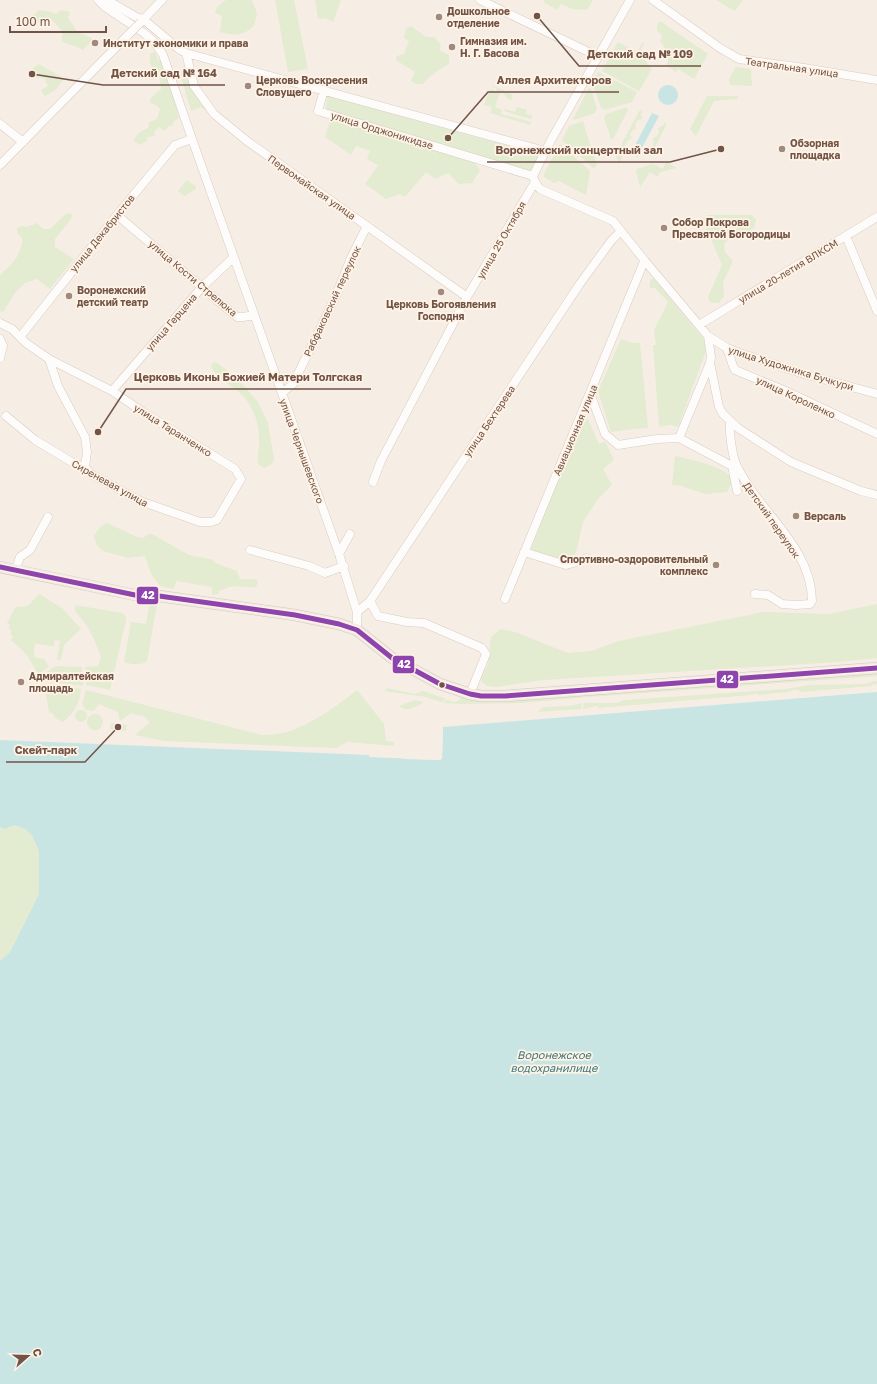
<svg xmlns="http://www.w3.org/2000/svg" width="877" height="1384" viewBox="0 0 877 1384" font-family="'Golos Text',sans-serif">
  <rect width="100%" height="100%" fill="#f6eee5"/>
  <path fill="#e3ebd0" d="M226,0H252L257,13L254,26C242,36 235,36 220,32L222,16L215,13C216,7 220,4 226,0Z
    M275,0H294L308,69L288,72Z
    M315,0H341L333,22L325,18L318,19Z
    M544,0H593L587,10L572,9L561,4L557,10L544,2Z
    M716,0H743L735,11Z
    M39,10L52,12L56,14L62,10L70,12L68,18L77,31L93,39L91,42L83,50C76,45 69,46 62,41V31L50,18L39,22L26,28L19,21L22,17L32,16Z
    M660,21L708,54L694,79L678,69L676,72L667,66L668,60L667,56L664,54L663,52L665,50L663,44L660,42L662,38L661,34L657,31V26Z
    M411,26L426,37H435L441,45L439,50L449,55V64C438,70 430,75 423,84H416L411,81L415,72L396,60L397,56L404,54L409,41L404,38L406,29Z
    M618,42L637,52L643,42L644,44L641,49L643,53L647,56L645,60L652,69L639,91L602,71Z
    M155,52L158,60L163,62L165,69V75L169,82L179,118L174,121L173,125L168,127L165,131L159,127L154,132L155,136L148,137L147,141L139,145L133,140L140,132L148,128L149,122L157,119L160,109L156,105L150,103L151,98L161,89L160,79L153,70L150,63V53Z
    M186,61L212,116L201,107L191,111L180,73Z
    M39,64C47,70 56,72 63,79L56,90L45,96L41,90L48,86L44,78H38L32,73V69Z
    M736,67L751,69L752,86L730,85L729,79Z
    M598,72L637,92L632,102L605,110L601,108L592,82Z
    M492,85L513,95L511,100L506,98L505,94L500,92L495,107L502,110L501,114L531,122L530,125L490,113L492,107L484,105L490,89L496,92L497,89L492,86Z
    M589,88L591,89L597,109L595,113L574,120L573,119Z
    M328,96L533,153L536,152L540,154L532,172L325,110Z
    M707,96H738V99L714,101L696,136L690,129Z
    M517,107L527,110L526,114L533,116L531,119L504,111L505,109L515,112Z
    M627,107L628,110L613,139H611L604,118L606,114Z
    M643,110L641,114L642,119L638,120L635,124L636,129L633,130L630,134L632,138L627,141L625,145L626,149L619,164L616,155L639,111Z
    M331,117L473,161L480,170L472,183L459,184L448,173L435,179L426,172L405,197L400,194L386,199L365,184L378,165L367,159L370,151L356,146L351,155L325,137Z
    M583,121L591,148L576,153L562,140L569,126Z
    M665,122L666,125L651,155L647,156L649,152L647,149L652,147L654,142L653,138L657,136L659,132L658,128L663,126Z
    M560,144L590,171L586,195L559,181L554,183L544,177V174Z
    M593,152L597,166L593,168L580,156Z
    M666,162L677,168L660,172L658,177L650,172L640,187L636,171L637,169L653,164L663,169Z
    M189,180L190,183L195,185L196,189L184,196L178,191L186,181Z
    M67,213L72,214L71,219L55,239V247L74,259L50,289L37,279L25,283L15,293L3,312L0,311V275C11,265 23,254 22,238L17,233V228L21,226L27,227L37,223L43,229H50Z
    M707,215H752L756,220L754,228L742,235L731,237L724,244L725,252L733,261L723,282L724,296L719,303L710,302L708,297L722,265L702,219Z
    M650,279H654L704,340L706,351L678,427L670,425L659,427L653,345H656L654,330L668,302L655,288H650Z
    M621,339L633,343H640L648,428L624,430L611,432L598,391Z
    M216,362L237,378L258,402L268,423L274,459L272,464L264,468L258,464C257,455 260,447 259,439C259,421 252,403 238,391C229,384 215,377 211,366L213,363Z
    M582,419H588L599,444L605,441L614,460L603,469L612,485L598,499L583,522L576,553L573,557L568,561L530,552Z
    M675,456C689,459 718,465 729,475C731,478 731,481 731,484L728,489V492L705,494L681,486L672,485Z
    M107,523L137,537L143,538L150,533L189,555L211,559L218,564L237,571L240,579H256L258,582L256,587C248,588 236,585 229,587C226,588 224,590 220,590L218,594L212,595V587L176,581L174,589L160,586L151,574L145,556L128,558L103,551L97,546L94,536L100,527Z
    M40,594L63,609L81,629L64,645L61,660H57L60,641L55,640L54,646L35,644L34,657L44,659L49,667L38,674L27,655L11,640L13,636L10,634L12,631L9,629L10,625L7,623L16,606C31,610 31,599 40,594Z
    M877,604V658L839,662L544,680L497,687L487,686L482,682L481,677L488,665L491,637L501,629L515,632L568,653L591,651L619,641L764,612L828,614Z
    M75,605L123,613L125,615L126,620L110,690L86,685V673L85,667L98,666L101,657L93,637L87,626L75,611Z
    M149,605H157L147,661C139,666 133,665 124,662L131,622L146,624Z
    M55,666L82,667L83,686L41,681L40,677Z
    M877,672V676L588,697L522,703L460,704L443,703L448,700L453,702L459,701L460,697L467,696Z
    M875,681H877V684L872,685L871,686L801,692C797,689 792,689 789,692L758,695L757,693L750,695L599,708L598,706C592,706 589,708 583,709L584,703H617L624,700L786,689L809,685L864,684Z
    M43,685H59L81,689C80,703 74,713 63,722L55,718L52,713H49L47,700Z
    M387,688L415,694L423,691L446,699L441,702L426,697L384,691Z
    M86,690L262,735C269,735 277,734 284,733C309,726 337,706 357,690L384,724L386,741L394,742V746L347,742L337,748L164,741L135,735L150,722L145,717L131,713L120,721L118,712L99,704L94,711L86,710L82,704Z
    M415,700L424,702C416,707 408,713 399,706Z
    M582,703L581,709L538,712L543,707L569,706Z
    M75 716a6 6 0 1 1 12 0a6 6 0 1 1-12 0Z
    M87 722a8 8 0 1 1 16 0a8 8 0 1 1-16 0Z
    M111,723L127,725L126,731L110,729Z
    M14,825L25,829L32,834L39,851V894L10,952L0,961V827L6,829Z"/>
  <path fill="#c8e5e4" d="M658 95a10 10 0 1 1 20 0a10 10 0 1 1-20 0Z
    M652,113L659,116L637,157L631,153Z
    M877,692V1384H0V961L10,952L39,894V851L32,835L25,829L14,825L5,829L0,827V740L369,755V757L440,760L442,758L443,727Z"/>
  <path fill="#f6eee5" d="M441,727H443L442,758L440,760L404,759V757H440Z"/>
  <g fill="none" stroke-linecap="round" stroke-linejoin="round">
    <g stroke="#d7cbc3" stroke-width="9">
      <path id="minor" d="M98,0L105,7L144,33L154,42L163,55L192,139L339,554L357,612V630
        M107,0L136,17L143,19L180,50L186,53L538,149L545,152
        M480,0L597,56
        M653,0L720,48L739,59L804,68L877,80
        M141,22L162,0
        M186,53L194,86L214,114L247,141L467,297
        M324,90L318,111L533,176
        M0,124L23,142
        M0,165L129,34
        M535,182L540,189L613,221L645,261L708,336L711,357L710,363L679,438
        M117,215L237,317H243L254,315
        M846,236L877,311
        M0,323L12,329L26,343L49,359L112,391L143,412L235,469L241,479L217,520L211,522H200L140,501L91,474L85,467L75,464L35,440L6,416
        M699,325L877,217
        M708,336L727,348L737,352L804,374L877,394
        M20,337L117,215L175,145L192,139
        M0,339L3,346L0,358
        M727,348L733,366L735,370L788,392L877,434
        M49,359L58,386L85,437L87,452L85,467
        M710,363L719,407L723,414L738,428L791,462L861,491L877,495
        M112,391L202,287L234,257
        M282,393L293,384L335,298L351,258L367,226
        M590,393L605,434L618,445L657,439L679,438L732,466L737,491
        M730,421C729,431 732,457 737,466C758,511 812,547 812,601L810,604L796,605L782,604L768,595L755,594
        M373,482L381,461L467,297L535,182L533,176L550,142L630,0
        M250,550L309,566L325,573L344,566
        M524,552L566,565L573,563L587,558
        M339,554L350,534
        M15,571L20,557L30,550L48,517
        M505,599L643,264L645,261
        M370,601L378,616L407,622L424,623L482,648L486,654L470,694
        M357,612L370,601L579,285L611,241L621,231"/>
    </g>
    <g stroke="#d4c9c3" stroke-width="12">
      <path id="major" d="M0,567L135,595L159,596L295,615L339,624L357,630L392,658L440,684L470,694L481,696H505L877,668"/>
    </g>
    <use href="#minor" stroke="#fefcfb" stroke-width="8"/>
    <use href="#major" stroke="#f1ebe2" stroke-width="11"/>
    <g stroke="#d7cbc3" stroke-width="9" stroke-linecap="butt">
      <path id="minor-bridge" d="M129,34L141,22"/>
    </g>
    <use href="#minor-bridge" stroke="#fefcfb" stroke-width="8"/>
    <g stroke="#fff3e5" stroke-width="8">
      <path id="bus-1" d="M0,567L135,595L159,596L295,615L339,624L357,630L392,658L440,684L470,694L481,696H505L877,668"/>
    </g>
    <use href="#bus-1" stroke="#8e44ad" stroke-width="5"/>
  </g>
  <g fill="#a0897e" stroke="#fff3e5" stroke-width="1.5">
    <circle cx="439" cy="17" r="4"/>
    <circle cx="95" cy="43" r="4"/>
    <circle cx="452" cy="47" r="4"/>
    <circle cx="248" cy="86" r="4"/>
    <circle cx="782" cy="149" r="4"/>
    <circle cx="664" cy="228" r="4"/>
    <circle cx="441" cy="292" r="4"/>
    <circle cx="69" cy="296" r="4"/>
    <circle cx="796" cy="516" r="4"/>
    <circle cx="716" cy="565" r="4"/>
    <circle cx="21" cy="682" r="4"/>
  </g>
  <circle fill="#715347" stroke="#fff3e5" stroke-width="1.5" cx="442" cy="685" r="3.5"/>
  <g text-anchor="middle" stroke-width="3.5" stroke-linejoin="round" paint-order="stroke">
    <g font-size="10" font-weight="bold" fill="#715347" stroke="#fff3e5" text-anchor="start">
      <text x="447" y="15">Дошкольное<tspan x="447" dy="12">отделение</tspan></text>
      <text x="460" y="45">Гимназия им.<tspan x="460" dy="12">Н. Г. Басова</tspan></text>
      <text x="103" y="47">Институт экономики и права</text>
      <text x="256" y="84">Церковь Воскресения<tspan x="256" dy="12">Словущего</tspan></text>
      <text x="790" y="147">Обзорная<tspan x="790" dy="12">площадка</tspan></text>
      <text x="672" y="226">Собор Покрова<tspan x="672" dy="12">Пресвятой Богородицы</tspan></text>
      <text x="77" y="294">Воронежский<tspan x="77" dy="12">детский театр</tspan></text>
      <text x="441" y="308" text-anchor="middle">Церковь Богоявления<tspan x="441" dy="12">Господня</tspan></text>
      <text x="804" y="520">Версаль</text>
      <text x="708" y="563" text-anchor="end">Спортивно-оздоровительный<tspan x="708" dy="12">комплекс</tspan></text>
      <text x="29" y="680">Адмиралтейская<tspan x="29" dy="12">площадь</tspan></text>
    </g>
    <g font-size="10" fill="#715347" stroke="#fff3e5">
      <text transform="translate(792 67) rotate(8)" y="4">Театральная улица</text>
      <text transform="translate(382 130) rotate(17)" y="4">улица Орджоникидзе</text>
      <text transform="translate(312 187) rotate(35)" y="4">Первомайская улица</text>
      <text transform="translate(102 233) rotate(-51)" y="4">улица Декабристов</text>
      <text transform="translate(501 240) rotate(-60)" y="4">улица 25 Октября</text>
      <text transform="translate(788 271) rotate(-31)" y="4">улица 20-летия ВЛКСМ</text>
      <text transform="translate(193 278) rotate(40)" y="4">улица Кости Стрелюка</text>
      <text transform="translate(332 301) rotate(-65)" y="4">Рабфаковский переулок</text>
      <text transform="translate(171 322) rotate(-49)" y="4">улица Герцена</text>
      <text transform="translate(791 368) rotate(17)" y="4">улица Художника Бучкури</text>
      <text transform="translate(796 397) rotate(25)" y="4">улица Короленко</text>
      <text transform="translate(489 421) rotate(-56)" y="4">улица Бехтерева</text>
      <text transform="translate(173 430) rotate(32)" y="4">улица Таранченко</text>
      <text transform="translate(575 430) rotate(-67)" y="4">Авиационная улица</text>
      <text transform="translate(302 451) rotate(70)" y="4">улица Чернышевского</text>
      <text transform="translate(110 483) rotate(29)" y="4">Сиреневая улица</text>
      <text transform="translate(772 520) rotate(55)" y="4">Детский переулок</text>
    </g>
    <g font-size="11" font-style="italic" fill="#3f797f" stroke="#fff3e5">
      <text x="554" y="1059">Воронежское<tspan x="554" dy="13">водохранилище</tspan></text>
    </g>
  </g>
  <path fill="none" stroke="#715347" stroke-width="1.5" d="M537 16L579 66H701M32 74L103 85H225M448 138L488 92H619M721 149L670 162H487M98 432L126 389H371M118 727L85 762H6"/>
  <g fill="#715347" stroke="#fff3e5" stroke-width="1.5">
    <circle cx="537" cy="16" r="4"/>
    <circle cx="32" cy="74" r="4"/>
    <circle cx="448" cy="138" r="4"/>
    <circle cx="721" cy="149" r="4"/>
    <circle cx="98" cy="432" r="4"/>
    <circle cx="118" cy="727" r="4"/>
  </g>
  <g font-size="11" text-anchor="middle" font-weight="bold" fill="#715347" stroke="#fff3e5" stroke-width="3.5" stroke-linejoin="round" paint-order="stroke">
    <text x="640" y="58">Детский сад № 109</text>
    <text x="164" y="77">Детский сад № 164</text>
    <text x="554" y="84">Аллея Архитекторов</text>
    <text x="579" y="154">Воронежский концертный зал</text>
    <text x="248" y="381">Церковь Иконы Божией Матери Толгская</text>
    <text x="46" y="754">Скейт-парк</text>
  </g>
  <g stroke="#fff3e5" stroke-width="1.5">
    <rect x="136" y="586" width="23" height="19" rx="4" fill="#8e44ad"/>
    <rect x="392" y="655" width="23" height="19" rx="4" fill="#8e44ad"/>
    <rect x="716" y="670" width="23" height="19" rx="4" fill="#8e44ad"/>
  </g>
  <g font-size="11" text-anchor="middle" font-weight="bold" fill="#fff">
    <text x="148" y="599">42</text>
    <text x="404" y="668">42</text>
    <text x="727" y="683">42</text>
  </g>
  <g transform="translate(28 1356) rotate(70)" stroke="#fff3e5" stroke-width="3" paint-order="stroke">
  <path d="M0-3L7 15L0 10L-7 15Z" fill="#715347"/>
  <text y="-6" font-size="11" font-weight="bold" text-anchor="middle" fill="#715347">С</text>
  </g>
  <path d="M10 26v6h96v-6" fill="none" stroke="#715347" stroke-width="2"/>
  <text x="16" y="26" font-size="12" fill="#715347" stroke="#fff3e5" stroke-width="3" paint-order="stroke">100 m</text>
</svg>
